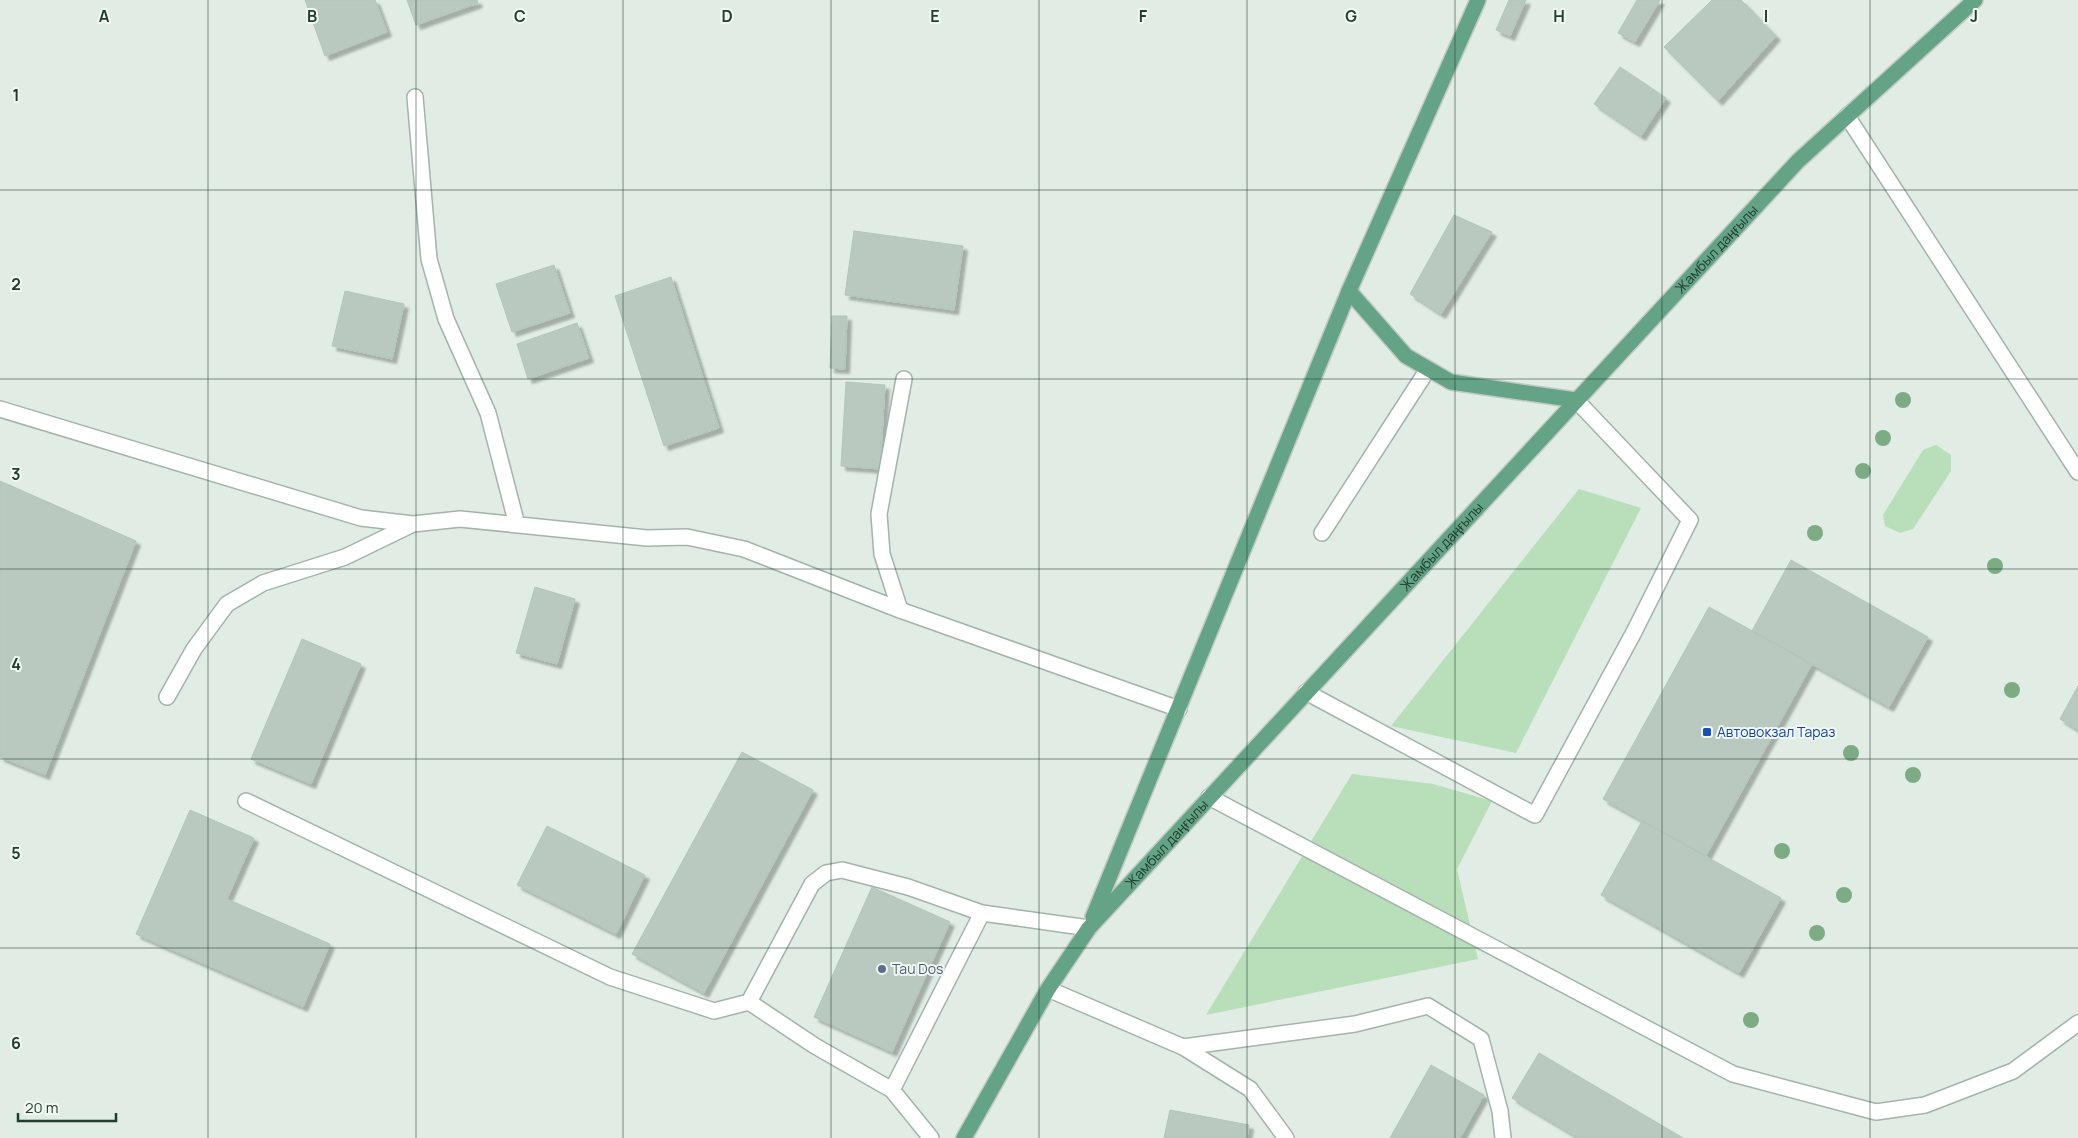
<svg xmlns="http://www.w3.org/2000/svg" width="2078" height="1138" viewBox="0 0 2078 1138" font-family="Manrope,sans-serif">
  <defs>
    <filter id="shadow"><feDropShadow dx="4.5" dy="4.5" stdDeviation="1" flood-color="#0004"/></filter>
  </defs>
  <rect width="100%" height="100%" fill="#e0ece4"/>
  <path fill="#b8deba" d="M1936,445L1951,455V471L1913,529L1900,533L1885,526L1883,515L1923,450Z
    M1579,489L1641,508L1516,753L1391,726Z
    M1352,774L1433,784L1492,801L1457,869L1478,959L1206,1015Z"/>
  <path fill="#b9c9bf" stroke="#b3c5ba" filter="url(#shadow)" d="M305,0H375L387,32L325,56Z
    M407,0H477L478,3L416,25Z
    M1509,0H1526L1510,36L1496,30Z
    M1637,0H1660L1635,42L1618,33Z
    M1712,0H1741L1776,36L1718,101L1664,47Z
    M1620,67L1666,98L1641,136L1594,104Z
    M1454,215L1492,232L1441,314L1410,294Z
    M854,231L963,246L954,310L845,295Z
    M554,265L570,313L512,332L496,284Z
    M671,277L719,428L664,446L615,296Z
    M345,291L404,304L392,359L332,346Z
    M832,316H847L845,369L830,368Z
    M577,323L589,358L528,379L517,344Z
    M846,382L885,385L880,469L841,466Z
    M0,481L136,541L45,775L0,757Z
    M1791,560L1928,637L1889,707L1752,631Z
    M535,587L575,599L557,664L516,653Z
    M1709,607L1812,664L1706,856L1603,799Z
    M302,639L361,664L311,784L251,759Z
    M2078,686V730L2060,719Z
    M742,752L813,790L704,993L632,954Z
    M190,810L254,838L227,899L330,944L303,1007L136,934Z
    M1642,821L1781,898L1739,973L1601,895Z
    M547,826L645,875L616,934L517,885Z
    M872,887L950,922L892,1052L814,1017Z
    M1539,1053L1683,1138H1579L1512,1098Z
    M1431,1065L1484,1095L1460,1138H1390Z
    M1170,1110L1249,1125L1247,1138H1164Z"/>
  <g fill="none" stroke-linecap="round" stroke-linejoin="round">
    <g stroke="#a3b4aa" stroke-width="18">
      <path id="minor" d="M415,97L429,259L446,319L488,413L517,525
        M1847,116L2078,472
        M0,409L361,518L413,524L460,519L647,538L687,537L744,549L900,610L1179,709
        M1322,533L1428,369
        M900,610L882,554L879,514L904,379
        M1306,692L1535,815L1634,632L1690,520L1576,400
        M167,697L194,649L227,604L263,583L345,557L413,524
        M1209,797L1733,1074L1876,1112L1925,1105L2013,1071L2078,1023
        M246,801L610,977L714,1011L749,1002L812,884L826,873L842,870L908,887L982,913
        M1048,989L1183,1047L1355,1024L1428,1006L1481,1039L1500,1111L1503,1138
        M749,1002L815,1046L892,1090
        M1183,1047L1250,1089L1286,1138
        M931,1138L892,1090L982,913L1089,928"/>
    </g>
    <g stroke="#c1c9c5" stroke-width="18">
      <g id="major">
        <path d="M1349,291L1406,356L1451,382L1576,400"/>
        <path d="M1093,917L1349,291L1478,0"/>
        <path id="s1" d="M964,1138L1048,989L1089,928L1798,161L1975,0"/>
      </g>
    </g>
    <use href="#minor" stroke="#fff" stroke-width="15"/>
    <use href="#major" stroke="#64a385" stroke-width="15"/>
  </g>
  <g fill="#7cab84">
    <circle cx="1903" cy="400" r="8"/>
    <circle cx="1883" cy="438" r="8"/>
    <circle cx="1863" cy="471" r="8"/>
    <circle cx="1815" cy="533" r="8"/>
    <circle cx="1995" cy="566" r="8"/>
    <circle cx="2012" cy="690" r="8"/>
    <circle cx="1851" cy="753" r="8"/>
    <circle cx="1913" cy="775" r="8"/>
    <circle cx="1782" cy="851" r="8"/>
    <circle cx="1844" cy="895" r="8"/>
    <circle cx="1817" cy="933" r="8"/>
    <circle cx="1751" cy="1020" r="8"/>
  </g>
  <path fill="none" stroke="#203d2f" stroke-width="1" stroke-opacity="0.55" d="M208,0V1138M416,0V1138M623,0V1138M831,0V1138M1039,0V1138M1247,0V1138M1455,0V1138M1662,0V1138M1870,0V1138M0,190H2078M0,379H2078M0,569H2078M0,759H2078M0,948H2078"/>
  <rect fill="#1a4fb4" stroke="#f1f8f3" stroke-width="2" x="1702" y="727" width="10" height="10" rx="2.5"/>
  <circle fill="#5c6f8a" stroke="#f1f8f3" stroke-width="2" cx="882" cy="969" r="5"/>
  <g text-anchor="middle" stroke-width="4" stroke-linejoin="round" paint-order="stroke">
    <g font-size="14" fill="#203d2f" stroke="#f1f8f3">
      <text dy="5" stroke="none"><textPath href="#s1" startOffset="1169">Жамбыл даңғылы</textPath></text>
      <text dy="5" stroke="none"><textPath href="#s1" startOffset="764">Жамбыл даңғылы</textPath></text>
      <text dy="5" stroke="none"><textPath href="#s1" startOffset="359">Жамбыл даңғылы</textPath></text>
    </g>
    <g font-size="14" fill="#164399" stroke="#f1f8f3" text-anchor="start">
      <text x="1717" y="737">Автовокзал Тараз</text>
    </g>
    <g font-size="14" fill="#4e5e75" stroke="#f1f8f3" text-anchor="start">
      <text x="892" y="974">Tau Dos</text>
    </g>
  </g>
  <g font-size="16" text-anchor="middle" font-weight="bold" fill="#203d2f" stroke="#f1f8f3" stroke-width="4" stroke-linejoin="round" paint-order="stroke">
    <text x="104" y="22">A</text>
    <text x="312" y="22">B</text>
    <text x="520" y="22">C</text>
    <text x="727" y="22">D</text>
    <text x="935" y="22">E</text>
    <text x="1143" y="22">F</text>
    <text x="1351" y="22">G</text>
    <text x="1559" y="22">H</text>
    <text x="1766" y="22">I</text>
    <text x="1974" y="22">J</text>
    <text x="16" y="101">1</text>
    <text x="16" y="290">2</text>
    <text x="16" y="480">3</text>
    <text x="16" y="670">4</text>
    <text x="16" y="859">5</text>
    <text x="16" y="1049">6</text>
  </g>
  <path d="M18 1113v8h98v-8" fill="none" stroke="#203d2f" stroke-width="2.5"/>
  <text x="25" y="1113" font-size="15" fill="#203d2f" stroke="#f1f8f3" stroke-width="4" paint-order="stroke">20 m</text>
</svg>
